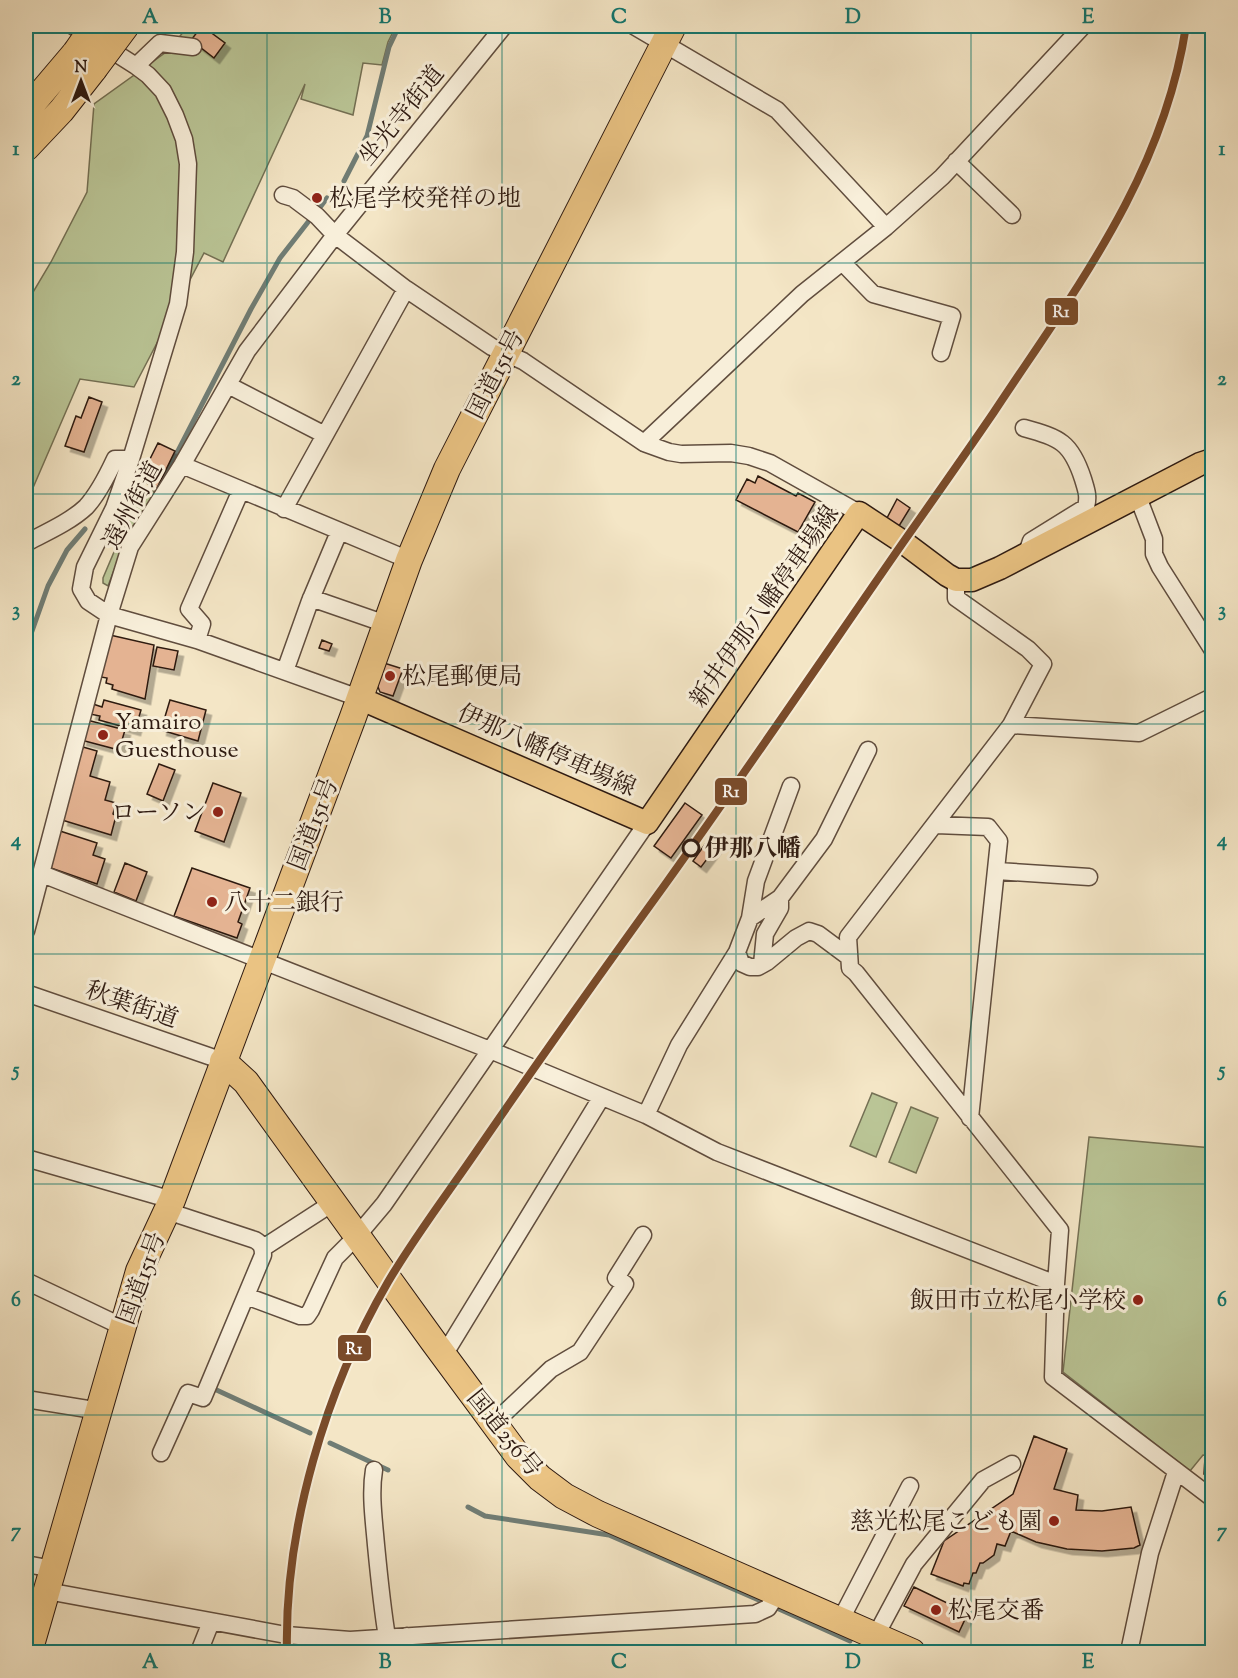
<svg xmlns="http://www.w3.org/2000/svg" width="1238" height="1678" viewBox="0 0 1238 1678" font-family="'Sorts Mill Goudy','Noto Serif JP',serif">
  <defs>
    <filter id="shadow"><feDropShadow dx="5.5" dy="5.5" stdDeviation="0" flood-color="#0004"/></filter>
  </defs>
  <rect width="100%" height="100%" fill="#f4e6c6"/>
  <filter id="stains"><feTurbulence type="fractalNoise" baseFrequency=".00333" numOctaves="4"/><feColorMatrix values="0 0 0 0 .2 0 0 0 0 .09 0 0 0 0 .02 0 0 0 .5 -.17"/></filter>
  <radialGradient id="worn" r=".72"><stop offset=".6" stop-color="#630" stop-opacity="0"/><stop offset="1" stop-color="#630" stop-opacity=".3"/></radialGradient>
  <path fill="#bac596" stroke="#747054" stroke-width="1.5" d="M188,26H396L388,42L382,65L363,63L353,115L301,99L305,84L223,262L204,253L134,387L80,379L26,504V304L51,262L87,192L94,104L169,50Z
    M142,486L157,493L125,541L108,586L103,583V578Z
    M872,1093L897,1103L876,1157L850,1146Z
    M911,1107L938,1118L916,1173L889,1162Z
    M1089,1137L1212,1148V1456L1203,1455L1190,1471L1063,1372Z"/>
  <g fill="none" stroke-linecap="round" stroke-linejoin="round">
    <path stroke="#707d75" stroke-width="5" d="M344,181L367,136L389,47L399,26
      M318,210L327,198
      M162,482L251,309L280,258L312,217
      M26,648L48,586L67,550L85,529
      M210,1387L310,1433
      M330,1443L388,1470
      M468,1507L485,1516L609,1535L761,1601
      M779,1609L850,1641"/>
  </g>
  <path fill="#e4b392" stroke="#2e1a11" stroke-width="1.5" filter="url(#shadow)" d="M202,26L225,43L214,58L191,40Z
    M89,397L102,402L84,452L65,446L76,416L81,418Z
    M158,443L175,451L157,488L144,482L151,467L147,465Z
    M758,476L796,496L798,493L815,502L798,532L736,500L747,479L755,483Z
    M897,499L910,508L899,526L887,518Z
    M110,635L154,645L145,699L112,689L113,685L106,683L107,678L101,677Z
    M322,640L332,644L329,651L319,648Z
    M157,647L178,651L174,670L153,666Z
    M384,663L403,669L393,696L380,692L376,682Z
    M104,700L141,710L135,730L99,720L100,716L90,714L93,704L102,707Z
    M170,700L206,710L198,741L161,730Z
    M87,720L125,730L119,750L81,740Z
    M83,747L97,751L90,776L110,782L105,800L116,803L113,814L116,816L111,835L62,820Z
    M159,764L175,770L163,801L147,794Z
    M213,783L241,793L224,842L195,831Z
    M685,803L702,815L671,858L654,846Z
    M60,831L97,843L93,855L105,859L97,884L48,867Z
    M708,840L717,846L701,867L693,861Z
    M125,863L147,872L136,901L114,892Z
    M192,868L250,888L238,922L242,924L237,938L174,916Z
    M1034,1436L1067,1449L1054,1489L1078,1495L1076,1510L1102,1511L1131,1507L1140,1545L1134,1548L1102,1551L1067,1549L1036,1542L1011,1531L1005,1546L997,1544L994,1555L983,1563H980L976,1573H973L969,1584L964,1583L963,1586L931,1574L944,1541L1013,1494Z
    M1205,1458H1212V1474H1204Z
    M914,1587L968,1613L959,1632L904,1606Z"/>
  <g fill="none" stroke-linecap="round" stroke-linejoin="round">
    <g stroke="#604d3e" stroke-width="19">
      <path id="minor" d="M73,26L136,66L148,75L163,91L175,115L184,139L188,164L185,252L178,304L131,459L114,508L85,567L81,589L88,601L109,615L197,640L359,698
        M634,26L777,110L886,227
        M136,66L160,43L193,47
        M956,161L1012,215
        M283,195L293,198L317,216L335,235L406,289L492,347L523,361L644,443L669,452L681,454L731,453L749,456L770,463L859,513
        M842,262L873,294L952,316L941,353
        M228,385L325,435
        M1024,428C1060,438 1071,442 1083,479C1086,489 1089,496 1086,507L1031,541L1029,547
        M644,443L802,294L886,227L942,177L1083,26
        M182,465L409,560
        M1138,497L1154,539V554L1160,567L1212,649
        M284,509L406,289
        M26,543C45,533 70,522 86,507C98,494 108,474 115,459H131
        M956,580V598L1028,649L1043,664L1011,725L848,937L850,968L856,973L1060,1230L1056,1284
        M311,598L386,624
        M197,640L202,624L189,609L241,490
        M285,671L310,601L339,532
        M1011,725L1139,733L1212,697
        M791,786L756,881L750,918L737,952L741,963L750,967H758L767,962L796,938L809,931L818,934L849,957
        M936,825L988,827L999,841L970,1118
        M997,871L1089,877
        M42,874L490,1050L646,1115L717,1152L1056,1284L1053,1377L1212,1498
        M750,918L780,898L824,839L868,750
        M26,931L109,615L130,547L182,465L247,351L335,235L504,26
        M762,964L765,934L780,908V898
        M26,993L223,1061
        M646,1115L679,1045L737,952
        M26,1158L172,1200
        M263,1248L334,1202
        M26,1281L123,1327
        M246,1296L300,1316H307L311,1310L335,1258L357,1236L384,1204L647,823
        M444,1355L601,1098
        M26,1399L100,1411
        M494,1423L551,1369L580,1352L625,1284L616,1278L643,1235
        M161,1453L188,1393L203,1398L263,1255C263,1248 262,1244 255,1240L167,1211
        M374,1470C370,1494 374,1521 376,1545C379,1576 382,1607 387,1637
        M26,1564L53,1569
        M47,1591L286,1635L350,1640L755,1614L768,1608L777,1594
        M840,1621L910,1486
        M199,1652L211,1622
        M407,1652V1636
        M870,1652L875,1637L914,1564L983,1480L1012,1464
        M1129,1652L1150,1553L1176,1472"/>
    </g>
    <g stroke="#2e1a11" stroke-width="25">
      <path id="major" d="M359,698L647,823L859,513L903,542L947,575L956,580H972L1000,568L1200,464L1212,460"/>
    </g>
    <g stroke="#2e1a11" stroke-width="28">
      <path id="highway" d="M26,111L76,52
        M26,148L61,111L94,69
        M223,1061L246,1082L433,1341L518,1456L540,1478L564,1496L598,1514L912,1652
        M29,1652L139,1271L172,1200L353,717L409,560L447,469L673,26"/>
    </g>
    <use href="#minor" stroke="#f8efda" stroke-width="16"/>
    <use href="#major" stroke="#eac383" stroke-width="22"/>
    <use href="#highway" stroke="#eac383" stroke-width="26"/>
    <g stroke="#2e1a11" stroke-width="28" stroke-linecap="butt">
      <path id="highway-bridge" d="M76,52L94,26
        M94,69L126,26"/>
    </g>
    <use href="#highway-bridge" stroke="#eac383" stroke-width="26"/>
    <g stroke="#f8efda" stroke-width="12">
      <path id="rail-1" d="M287,1652C284,1529 326,1388 388,1282C415,1236 448,1193 478,1149C539,1060 601,973 664,886C745,773 823,658 902,544C933,500 964,456 994,412C1076,288 1163,177 1186,26"/>
    </g>
    <use href="#rail-1" stroke="#7a4b2a" stroke-width="8"/>
  </g>
  <path fill="none" stroke="#0f766e" stroke-width="1.5" stroke-opacity="0.55" d="M267,26V1652M502,26V1652M736,26V1652M971,26V1652M26,263H1212M26,494H1212M26,724H1212M26,954H1212M26,1184H1212M26,1415H1212"/>
  <g fill="#8f2418" stroke="#f8efda" stroke-width="2">
    <circle cx="317" cy="198" r="6"/>
    <circle cx="390" cy="676" r="6"/>
    <circle cx="103" cy="735" r="6"/>
    <circle cx="218" cy="812" r="6"/>
    <circle cx="212" cy="902" r="6"/>
    <circle cx="1138" cy="1300" r="6"/>
    <circle cx="1054" cy="1521" r="6"/>
    <circle cx="936" cy="1610" r="6"/>
  </g>
  <circle fill="#f8efda" stroke="#2e1a11" stroke-width="3" cx="691" cy="848" r="8"/>
  <g text-anchor="middle" stroke-width="6" stroke-linejoin="round" paint-order="stroke">
    <g font-size="24" fill="#2e1a11" stroke="#f8efda">
      <text transform="translate(401 115) rotate(-51)" y="8">坐光寺街道</text>
      <text transform="translate(495 374) rotate(-63)" y="8">国道151号</text>
      <text transform="translate(132 505) rotate(-61)" y="8">遠州街道</text>
      <text transform="translate(764 606) rotate(-55)" y="8">新井伊那八幡停車場線</text>
      <text transform="translate(547 750) rotate(24)" y="8">伊那八幡停車場線</text>
      <text transform="translate(313 824) rotate(-69)" y="8">国道151号</text>
      <text transform="translate(132 1004) rotate(19)" y="8">秋葉街道</text>
      <text transform="translate(141 1278) rotate(-70)" y="8">国道151号</text>
      <text transform="translate(505 1433) rotate(51)" y="8">国道256号</text>
    </g>
    <g font-size="24" fill="#2e1a11" stroke="#f8efda" text-anchor="start">
      <text x="329" y="206">松尾学校発祥の地</text>
      <text x="402" y="684">松尾郵便局</text>
      <text x="115" y="729">Yamairo<tspan x="115" dy="28">Guesthouse</tspan></text>
      <text x="206" y="820" text-anchor="end">ローソン</text>
      <text x="224" y="910">八十二銀行</text>
      <text x="1126" y="1308" text-anchor="end">飯田市立松尾小学校</text>
      <text x="1042" y="1529" text-anchor="end">慈光松尾こども園</text>
      <text x="948" y="1618">松尾交番</text>
    </g>
    <g font-size="24" font-weight="bold" fill="#2e1a11" stroke="#f8efda" text-anchor="start">
      <text x="705" y="856">伊那八幡</text>
    </g>
  </g>
  <g stroke="#f8efda" stroke-width="2">
    <rect x="1044" y="297" width="35" height="29" rx="6" fill="#7a4b2a"/>
    <rect x="714" y="777" width="34" height="29" rx="6" fill="#7a4b2a"/>
    <rect x="337" y="1334" width="35" height="28" rx="6" fill="#7a4b2a"/>
  </g>
  <g font-size="16" text-anchor="middle" font-weight="bold" fill="#fff">
    <text x="1061" y="317">R1</text>
    <text x="731" y="797">R1</text>
    <text x="354" y="1354">R1</text>
  </g>
  <rect width="1238" height="1678" fill="none" stroke="#f4e6c6" stroke-width="66"/>
  <g transform="translate(81 81)" stroke="#f8efda" stroke-width="4.5" paint-order="stroke">
  <path d="M0-4.5L10 22L0 15L-10 22Z" fill="#2e1a11"/>
  <text y="-9" font-size="16" font-weight="bold" text-anchor="middle" fill="#2e1a11">N</text>
  </g>
  <rect x="33" y="33" width="1172" height="1612" fill="none" stroke="#0f766e" stroke-width="2"/>
  <g font-size="20" text-anchor="middle" font-weight="bold" fill="#0f766e">
    <text x="150" y="23">A</text>
    <text x="385" y="23">B</text>
    <text x="619" y="23">C</text>
    <text x="853" y="23">D</text>
    <text x="1088" y="23">E</text>
    <text x="16" y="155">1</text>
    <text x="1222" y="155">1</text>
    <text x="16" y="385">2</text>
    <text x="1222" y="385">2</text>
    <text x="16" y="616">3</text>
    <text x="1222" y="616">3</text>
    <text x="16" y="846">4</text>
    <text x="1222" y="846">4</text>
    <text x="16" y="1076">5</text>
    <text x="1222" y="1076">5</text>
    <text x="16" y="1306">6</text>
    <text x="1222" y="1306">6</text>
    <text x="16" y="1537">7</text>
    <text x="1222" y="1537">7</text>
    <text x="150" y="1668">A</text>
    <text x="385" y="1668">B</text>
    <text x="619" y="1668">C</text>
    <text x="853" y="1668">D</text>
    <text x="1088" y="1668">E</text>
  </g>
  <rect width="100%" height="100%" filter="url(#stains)"/>
  <rect width="100%" height="100%" fill="url(#worn)"/>
</svg>
